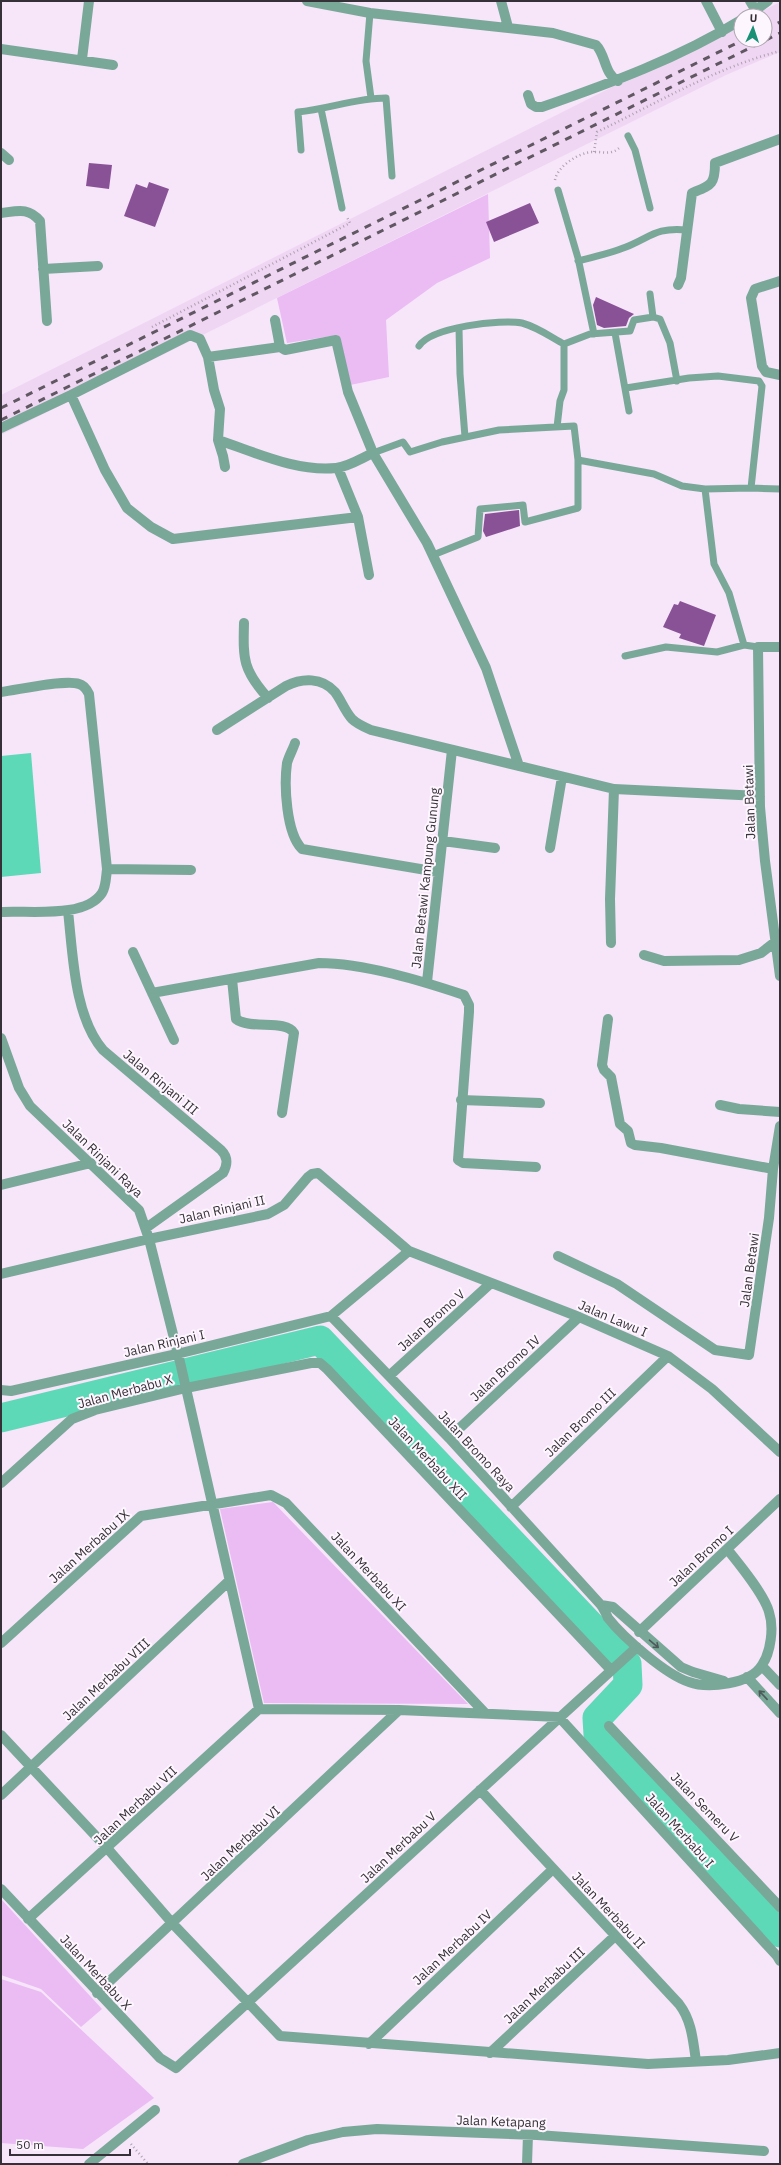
<svg xmlns="http://www.w3.org/2000/svg" width="781" height="2165" viewBox="0 0 781 2165" font-family="'IBM Plex Sans',sans-serif">
  <rect width="100%" height="100%" fill="#f7e5fa"/>
  <path fill="#efd7f3" d="M780,2V52L726,75L1,435V395L741,22V40H765V16H753Z"/>
  <path fill="#ebbbf4" d="M488,194L490,258L437,283L386,320L389,377L350,385L338,335L287,343L277,298Z
    M273,1502L468,1704L264,1703L220,1509Z
    M1,1899L102,2009L81,2027L41,1989L1,1975Z
    M1,1979L41,1992L154,2098L83,2149L1,2143Z"/>
  <path fill="#5ed9b7" d="M31,753L41,873L1,877V756Z"/>
  <g fill="none" stroke-linecap="round" stroke-linejoin="round">
    <path stroke="#5ed9b7" stroke-width="29" d="M1,1418L320,1340L627,1664L628,1685L597,1718L598,1735L780,1933"/>
  </g>
  <path fill="#8a5296" d="M89,163L112,165L109,189L86,186Z
    M149,182L169,189L155,227L124,216L136,184L147,188Z
    M530,203L539,223L494,242L486,222Z
    M596,297L634,314L629,318L626,326L604,328L597,325L593,305Z
    M519,510L520,526L486,537L483,531L485,514Z
    M680,601L716,615L704,646L679,638L681,634L663,627L674,604L678,605Z"/>
  <g fill="none" stroke-linecap="round" stroke-linejoin="round">
    <path stroke="#ada0b0" stroke-width="2.5" stroke-dasharray="1 3" stroke-linecap="butt" d="M594,152L597,132C657,103 715,68 780,51
      M555,180C557,168 574,156 586,153C599,149 611,158 621,146
      M152,327L350,223L347,217
      M131,2144L148,2164"/>
    <path stroke="#7aa898" stroke-width="7" d="M370,13L366,61L371,98
      M321,109L342,208
      M628,136L635,150L650,208
      M301,150L298,112C328,109 356,98 386,98L392,176
      M558,190L578,258L594,334
      M578,261C594,257 611,253 626,247C651,237 656,227 687,230
      M650,294L653,317
      M459,328L460,374L465,437
      M615,333L629,411
      M419,346C431,327 501,319 522,323C537,327 551,337 564,344L590,334L630,331L634,320L653,317L660,319L670,343L677,381
      M626,388L689,378L718,376L759,381L762,386L751,488
      M557,427L560,401L564,390V344
      M373,453L403,442L410,452L442,442L499,430L574,426L578,460V508L525,522L523,505L480,509L478,537L433,555
      M578,460L654,474L682,486L705,489L751,488L780,489
      M705,489L714,564L729,593L744,645
      M625,656L666,647L717,652L744,645L758,647"/>
    <path stroke="#7aa898" stroke-width="10" d="M307,1L370,13L553,33L596,45C606,55 604,74 618,81
      M501,1L508,27
      M706,1L722,32
      M750,1L756,11
      M747,16L768,1
      M1,49L113,65
      M82,59L89,1
      M528,95L531,104L536,107H542C611,83 679,58 741,20
      M1,153L9,160
      M1,213C18,211 28,207 40,221L47,321
      M43,269L98,266
      M780,281L755,289L751,298L762,366L766,372L780,375
      M678,285L681,278L692,193C711,185 715,185 715,163L780,139
      M275,320L280,347
      M208,357L280,347L285,350L336,340L348,392L373,453L427,543L486,668L519,766
      M71,395L105,470L127,508L151,527L173,539L358,517
      M1,428L71,395L190,335L200,339L208,357L214,390L220,409L218,440L223,456L225,467
      M218,440C255,452 296,472 336,468C348,467 362,458 373,453
      M338,468L358,517L369,575
      M244,623C243,660 243,670 268,698
      M780,647H758L760,807L765,861L780,976
      M1,692C18,690 65,679 79,684C84,685 87,690 89,694L107,869C106,877 106,887 102,893C85,919 28,910 1,912
      M217,730L286,686C302,678 322,677 335,692C341,700 345,711 352,719C357,724 364,727 371,730L614,789L760,796
      M295,743C293,749 289,756 287,763C284,785 286,833 302,849L438,872
      M443,841L495,848
      M550,848L562,777
      M107,869L191,870
      M68,911C73,955 74,1016 103,1050L221,1150C228,1157 228,1164 223,1173L146,1228
      M611,943L610,899L614,789
      M133,952L174,1040
      M644,955L664,961L739,960L761,953L775,942H780
      M232,979L236,1019C250,1030 286,1019 294,1033L282,1113
      M427,982L452,750
      M152,993L319,963C364,963 422,981 464,995L469,1005V1012L458,1160L463,1163L536,1167
      M608,1019L602,1065L604,1070L611,1077L620,1124L628,1131L631,1143L635,1145L661,1148L773,1169
      M1,1038L19,1088L30,1106L139,1210L149,1239L180,1362L259,1709
      M461,1100L540,1103
      M720,1105L739,1109L780,1112
      M1,1185L91,1163
      M558,1256L617,1284L715,1350L749,1355L769,1218L773,1169L780,1126
      M1,1274L149,1239L268,1214L284,1205L308,1177L312,1174L318,1173L409,1251L579,1317L668,1356L712,1389L780,1452
      M331,1316L449,1438L601,1605C604,1609 606,1614 608,1618C623,1637 666,1675 689,1682C708,1689 751,1684 762,1665C771,1652 774,1627 769,1612C764,1594 739,1564 727,1549
      M389,1376L491,1283
      M1,1390L11,1391L177,1354L331,1316L409,1251
      M449,1438L579,1317
      M1,1483L72,1419L95,1410L186,1388L311,1363H320L327,1369L611,1670
      M511,1507L668,1356
      M601,1605L613,1607L681,1667L693,1672L724,1681
      M639,1632L780,1499
      M1,1643L141,1516L271,1495L286,1503L485,1713
      M762,1666L780,1685
      M747,1677L780,1713
      M259,1709L399,1710L559,1717L777,1956L780,1961
      M609,1726L780,1907
      M1,1735L107,1848L173,1924L280,2036L648,2064L728,2060L780,2053
      M480,1790L679,2004C692,2021 693,2041 696,2061
      M1,1795L229,1581
      M1,1889L160,2058L176,2068L637,1647
      M28,1919L259,1709
      M97,1993L399,1710
      M369,2044L553,1869
      M490,2053L615,1936
      M89,2164L155,2110
      M243,2164L308,2140L343,2132L377,2129L537,2135L764,2151
      M527,2164L528,2135"/>
    <path stroke="#605762" stroke-width="3" stroke-dasharray="7 7" stroke-linecap="butt" d="M765,29L780,22
      M1,408L743,40
      M1,420L780,33"/>
  </g>
  <defs><path id="oneway-shaft" d="M-6 0H5M1.5-3L5.5 0L1.5 3" fill="none" stroke-width="1.6" stroke-linecap="round" stroke-linejoin="round"/></defs>
  <g stroke="#4e5a5a">
    <use href="#oneway-shaft" transform="translate(654 1644) rotate(40)"/>
    <use href="#oneway-shaft" transform="translate(763 1695) rotate(-133)"/>
  </g>
  <g text-anchor="middle" stroke-width="4" stroke-linejoin="round" paint-order="stroke">
    <g font-size="13" fill="#363038" stroke="#fef6ff">
      <text transform="translate(749 802) rotate(-92)" y="5">Jalan Betawi</text>
      <text transform="translate(425 878) rotate(-84)" y="5">Jalan Betawi Kampung Gunung</text>
      <text transform="translate(161 1082) rotate(40)" y="5">Jalan Rinjani III</text>
      <text transform="translate(103 1158) rotate(44)" y="5">Jalan Rinjani Raya</text>
      <text transform="translate(222 1209) rotate(-13)" y="5">Jalan Rinjani II</text>
      <text transform="translate(749 1270) rotate(-82)" y="5">Jalan Betawi</text>
      <text transform="translate(613 1318) rotate(23)" y="5">Jalan Lawu I</text>
      <text transform="translate(431 1320) rotate(-42)" y="5">Jalan Bromo V</text>
      <text transform="translate(164 1343) rotate(-13)" y="5">Jalan Rinjani I</text>
      <text transform="translate(505 1368) rotate(-43)" y="5">Jalan Bromo IV</text>
      <text transform="translate(125 1391) rotate(-15)" y="5">Jalan Merbabu X</text>
      <text transform="translate(580 1422) rotate(-44)" y="5">Jalan Bromo III</text>
      <text transform="translate(477 1451) rotate(47)" y="5">Jalan Bromo Raya</text>
      <text transform="translate(428 1458) rotate(47)" y="5">Jalan Merbabu XII</text>
      <text transform="translate(89 1546) rotate(-42)" y="5">Jalan Merbabu IX</text>
      <text transform="translate(701 1556) rotate(-43)" y="5">Jalan Bromo I</text>
      <text transform="translate(369 1571) rotate(47)" y="5">Jalan Merbabu XI</text>
      <text transform="translate(106 1679) rotate(-43)" y="5">Jalan Merbabu VIII</text>
      <text transform="translate(135 1805) rotate(-43)" y="5">Jalan Merbabu VII</text>
      <text transform="translate(705 1807) rotate(46)" y="5">Jalan Semeru V</text>
      <text transform="translate(680 1830) rotate(48)" y="5">Jalan Merbabu I</text>
      <text transform="translate(240 1843) rotate(-43)" y="5">Jalan Merbabu VI</text>
      <text transform="translate(398 1847) rotate(-43)" y="5">Jalan Merbabu V</text>
      <text transform="translate(609 1910) rotate(47)" y="5">Jalan Merbabu II</text>
      <text transform="translate(452 1947) rotate(-43)" y="5">Jalan Merbabu IV</text>
      <text transform="translate(96 1972) rotate(47)" y="5">Jalan Merbabu X</text>
      <text transform="translate(544 1985) rotate(-43)" y="5">Jalan Merbabu III</text>
      <text transform="translate(501 2121) rotate(2)" y="5">Jalan Ketapang</text>
    </g>
  </g>
  <rect width="781" height="2165" fill="none" stroke="#363038" stroke-width="4"/>
  <g transform="translate(753 28) rotate(3)"><circle r="19" fill="#fef6ff" stroke="#aea7af"/>
  <path d="M0-3L7 15L0 10L-7 15Z" fill="#189175"/>
  <text y="-6" font-size="11" font-weight="bold" text-anchor="middle" fill="#363038">U</text>
  </g>
  <path d="M10 2149v6h120v-6" fill="none" stroke="#363038" stroke-width="2"/>
  <text x="16" y="2149" font-size="12" fill="#363038" stroke="#fef6ff" stroke-width="3" paint-order="stroke">50 m</text>
</svg>
